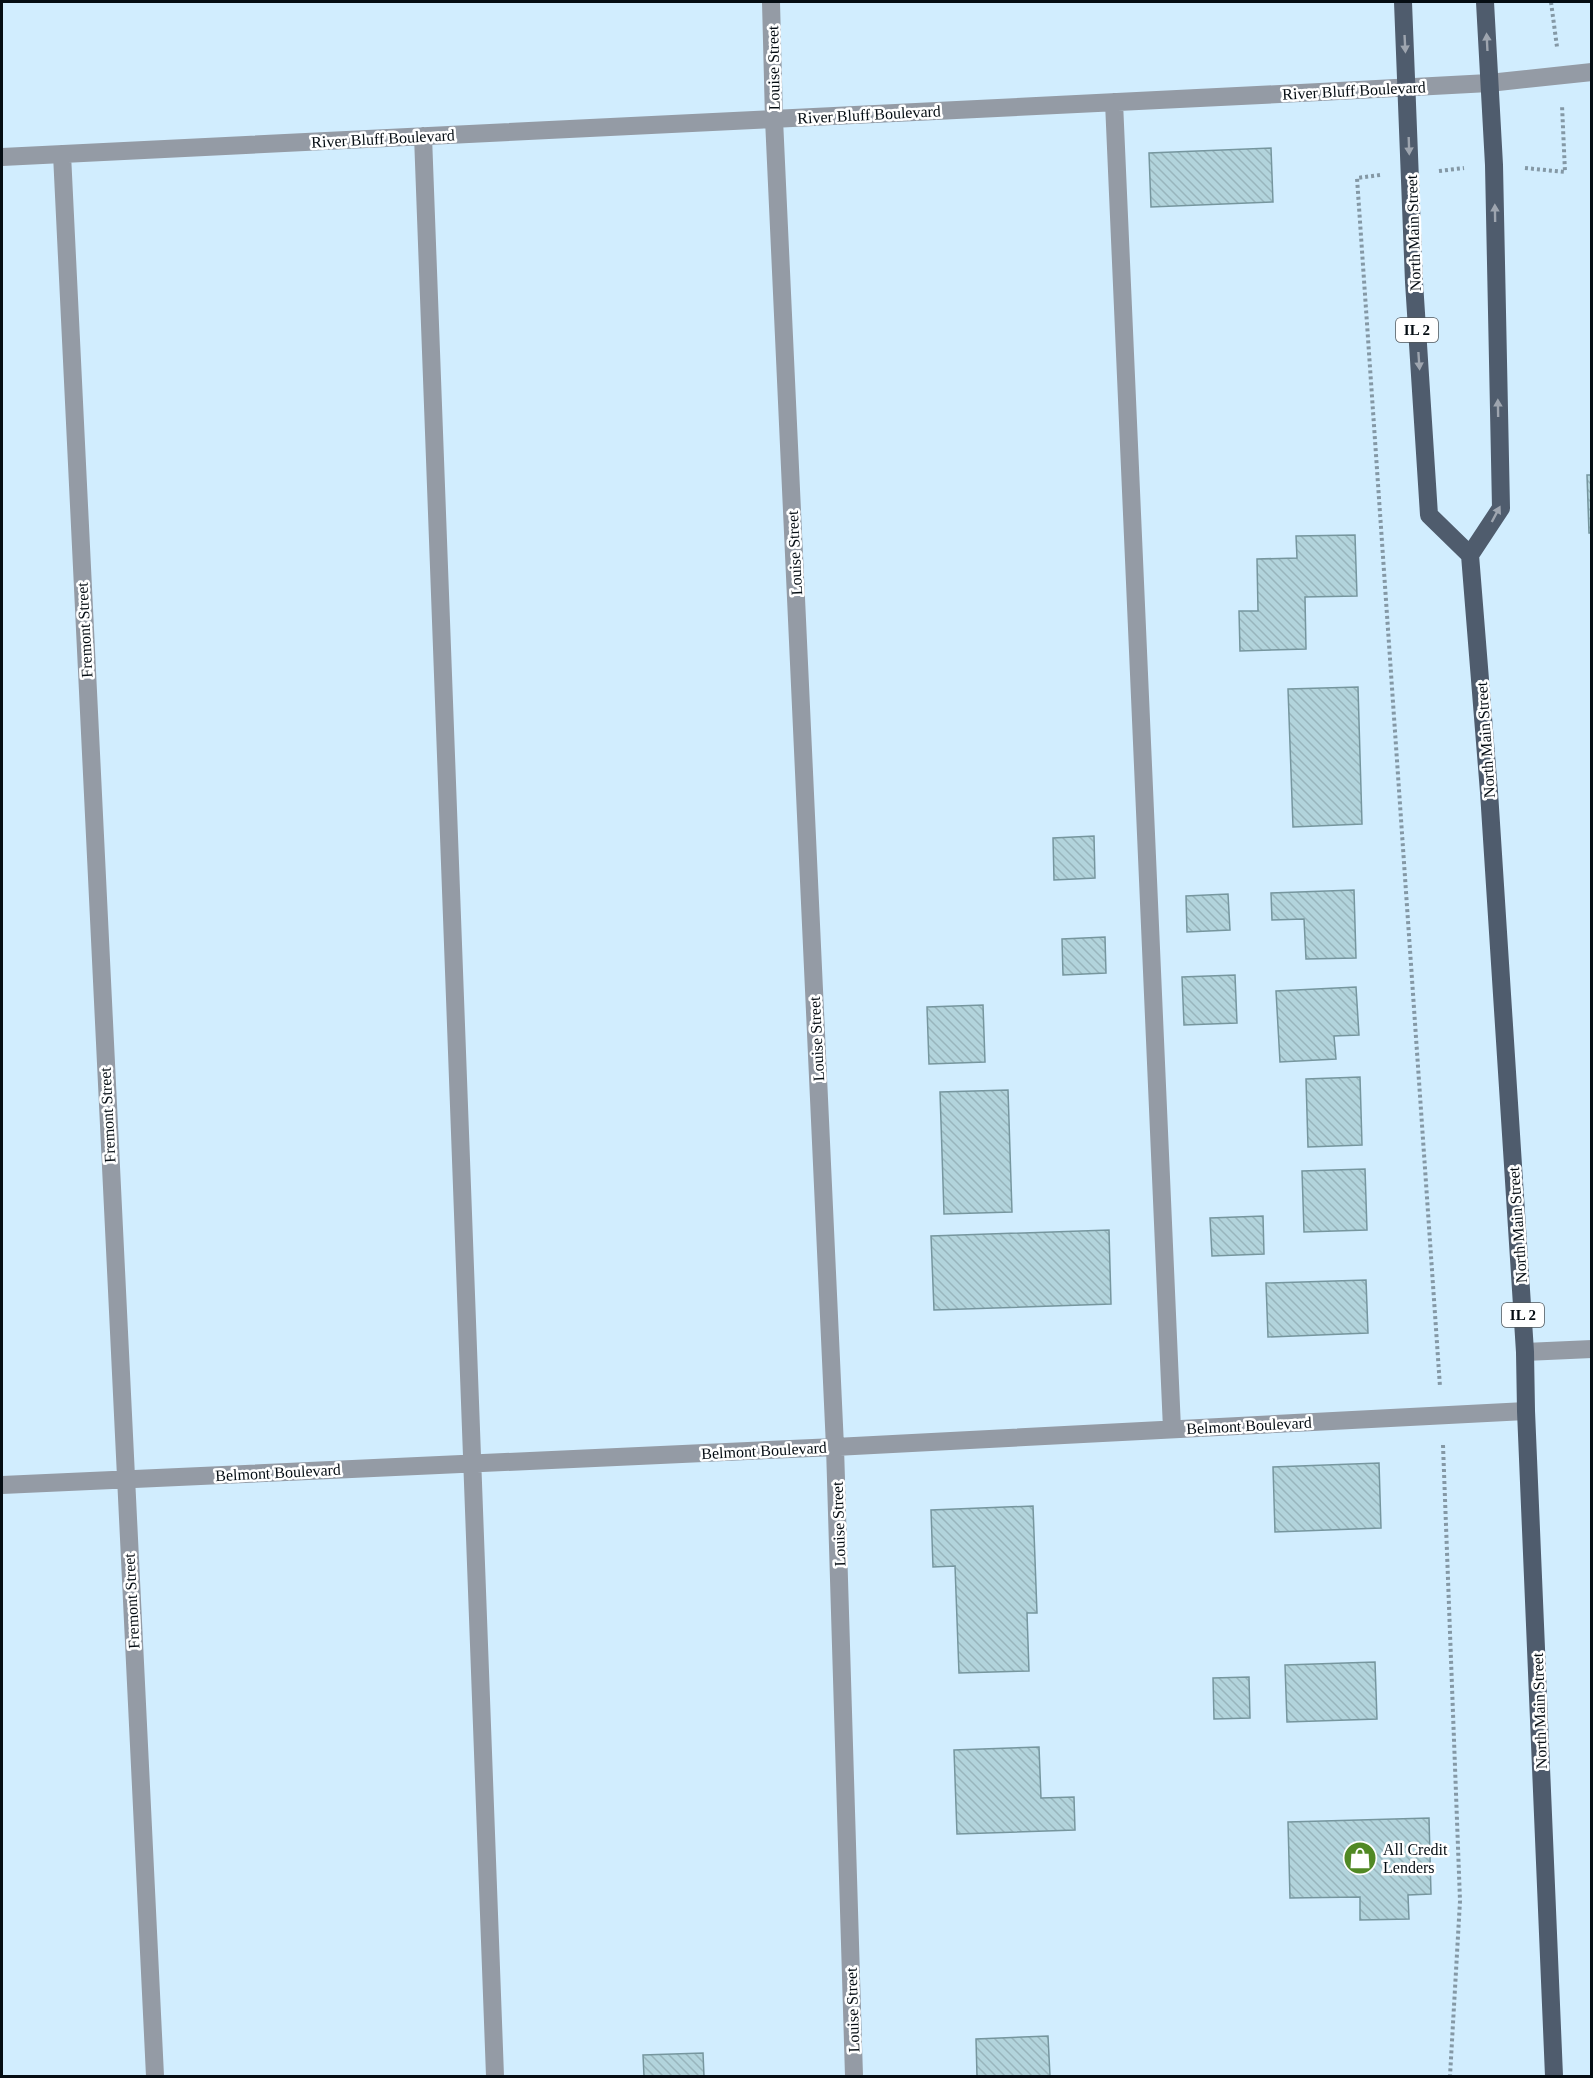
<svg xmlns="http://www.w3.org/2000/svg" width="1593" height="2078" viewBox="0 0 1593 2078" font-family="Georgia,serif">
  <defs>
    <pattern id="building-back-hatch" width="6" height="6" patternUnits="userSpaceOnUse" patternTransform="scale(1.5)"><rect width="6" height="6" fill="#b2d4dc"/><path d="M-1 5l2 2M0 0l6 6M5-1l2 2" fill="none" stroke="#98b5bc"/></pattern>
  </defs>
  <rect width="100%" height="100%" fill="#d1edfe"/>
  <path fill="url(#building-back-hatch)" stroke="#76969e" stroke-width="1.5" d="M1271,148L1273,202L1151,207L1149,153Z
    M1587,475H1592V533H1589Z
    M1355,535L1357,596L1305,597L1306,649L1240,651L1239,611H1258L1257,559L1297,558L1296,536Z
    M1358,687L1362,824L1293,827L1288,689Z
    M1094,836L1095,878L1054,880L1053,838Z
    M1354,890L1356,958L1306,959L1304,919L1272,920L1271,893Z
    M1228,894L1230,930L1187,932L1186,896Z
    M1105,937L1106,973L1063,975L1062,939Z
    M1235,975L1237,1023L1184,1025L1182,977Z
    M1356,987L1359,1035L1334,1036L1336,1059L1280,1062L1276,991Z
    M983,1005L985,1062L929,1064L927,1007Z
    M1360,1077L1362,1145L1308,1147L1306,1079Z
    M1008,1090L1012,1212L944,1214L940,1092Z
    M1365,1169L1367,1230L1304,1232L1302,1171Z
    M1263,1216L1264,1254L1212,1256L1210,1218Z
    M1109,1230L1111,1304L934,1310L931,1236Z
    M1366,1280L1368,1333L1268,1337L1266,1283Z
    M1379,1463L1381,1528L1275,1532L1273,1467Z
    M1033,1506L1037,1613H1027L1029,1671L959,1673L955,1566L933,1567L931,1510Z
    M1375,1662L1377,1719L1287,1722L1285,1665Z
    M1249,1677L1250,1718L1214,1719L1213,1678Z
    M1039,1747L1041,1798L1074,1797L1075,1830L957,1834L954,1750Z
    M1429,1818L1431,1894L1408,1895L1409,1919L1360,1920V1897L1290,1898L1288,1822Z
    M1048,2036L1050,2076H977L976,2039Z
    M703,2053L704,2076H644L643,2055Z"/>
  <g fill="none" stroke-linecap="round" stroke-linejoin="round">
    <path stroke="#8498a5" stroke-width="4" stroke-dasharray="3 3" stroke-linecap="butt" d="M1551,2L1557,47
      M1525,168L1565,172L1562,105
      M1439,171L1464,168
      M1380,175L1357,178L1440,1387
      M1443,1445L1460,1901L1450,2076"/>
    <path stroke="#949ba5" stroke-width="18" d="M771,2L774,119L835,1447L854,2076
      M1114,102L1172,1429
      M423,136L495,2076
      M62,154L155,2076
      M2,157L1320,92L1489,83L1592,72
      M1525,1352L1592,1349
      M2,1485L835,1447L1526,1411"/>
    <path stroke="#4f5c6d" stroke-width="18" d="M1403,2L1414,282L1429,515L1470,555
      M1485,2L1494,165L1501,508L1470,555L1489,792L1525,1352L1526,1411L1554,2076"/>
  </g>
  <defs><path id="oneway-solid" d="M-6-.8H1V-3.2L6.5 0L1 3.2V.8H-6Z" transform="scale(1.5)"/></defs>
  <g fill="#9ea5af">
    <use href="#oneway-solid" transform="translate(1487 42) rotate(-93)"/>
    <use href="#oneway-solid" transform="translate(1405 44) rotate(87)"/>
    <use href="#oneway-solid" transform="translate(1409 146) rotate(88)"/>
    <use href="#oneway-solid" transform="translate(1495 213) rotate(-91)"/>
    <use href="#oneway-solid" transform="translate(1419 361) rotate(86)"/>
    <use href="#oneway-solid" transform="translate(1498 408) rotate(-91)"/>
    <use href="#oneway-solid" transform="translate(1496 514) rotate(-62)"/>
  </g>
  <defs>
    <g id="shop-disc" transform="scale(1.725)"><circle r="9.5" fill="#518924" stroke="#fff"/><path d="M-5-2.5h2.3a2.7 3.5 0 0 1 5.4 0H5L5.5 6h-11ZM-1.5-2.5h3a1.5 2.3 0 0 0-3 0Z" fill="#fff"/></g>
  </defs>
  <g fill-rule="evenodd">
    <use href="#shop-disc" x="1360" y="1858"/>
  </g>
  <g text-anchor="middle" stroke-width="5" stroke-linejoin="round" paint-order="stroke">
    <g fill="#fff" stroke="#50565a" stroke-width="1.5">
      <rect x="1396" y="318" width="42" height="24" rx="4.5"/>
      <rect x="1502" y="1303" width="42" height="24" rx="4.5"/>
    </g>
    <g font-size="15" font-weight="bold" fill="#050d13">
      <text x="1417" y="335">IL 2</text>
      <text x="1523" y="1320">IL 2</text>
    </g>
    <g font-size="16" fill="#050d13" stroke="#fff">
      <text transform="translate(773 68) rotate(-91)" y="6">Louise Street</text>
      <text transform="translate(1354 90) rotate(-3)" y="6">River Bluff Boulevard</text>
      <text transform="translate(869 114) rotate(-3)" y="6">River Bluff Boulevard</text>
      <text transform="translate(383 138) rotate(-3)" y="6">River Bluff Boulevard</text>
      <text transform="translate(1413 233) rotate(-92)" y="6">North Main Street</text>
      <text transform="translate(794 553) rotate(-93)" y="6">Louise Street</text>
      <text transform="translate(84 630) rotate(-93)" y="6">Fremont Street</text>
      <text transform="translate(1485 740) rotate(-94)" y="6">North Main Street</text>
      <text transform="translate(816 1039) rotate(-93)" y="6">Louise Street</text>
      <text transform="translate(107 1115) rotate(-93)" y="6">Fremont Street</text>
      <text transform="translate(1517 1225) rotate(-94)" y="6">North Main Street</text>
      <text transform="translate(1249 1425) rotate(-3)" y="6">Belmont Boulevard</text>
      <text transform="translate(764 1450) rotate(-3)" y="6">Belmont Boulevard</text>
      <text transform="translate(278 1472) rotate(-3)" y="6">Belmont Boulevard</text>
      <text transform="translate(838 1524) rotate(-92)" y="6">Louise Street</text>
      <text transform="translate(131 1601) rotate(-93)" y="6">Fremont Street</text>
      <text transform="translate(1539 1711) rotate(-92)" y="6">North Main Street</text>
      <text transform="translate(852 2010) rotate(-92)" y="6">Louise Street</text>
    </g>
    <g font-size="16" fill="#050d13" stroke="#fff" text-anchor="start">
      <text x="1383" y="1855">All Credit<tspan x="1383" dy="18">Lenders</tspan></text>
    </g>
  </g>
  <rect width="1593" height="2078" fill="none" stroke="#050d13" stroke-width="6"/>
</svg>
